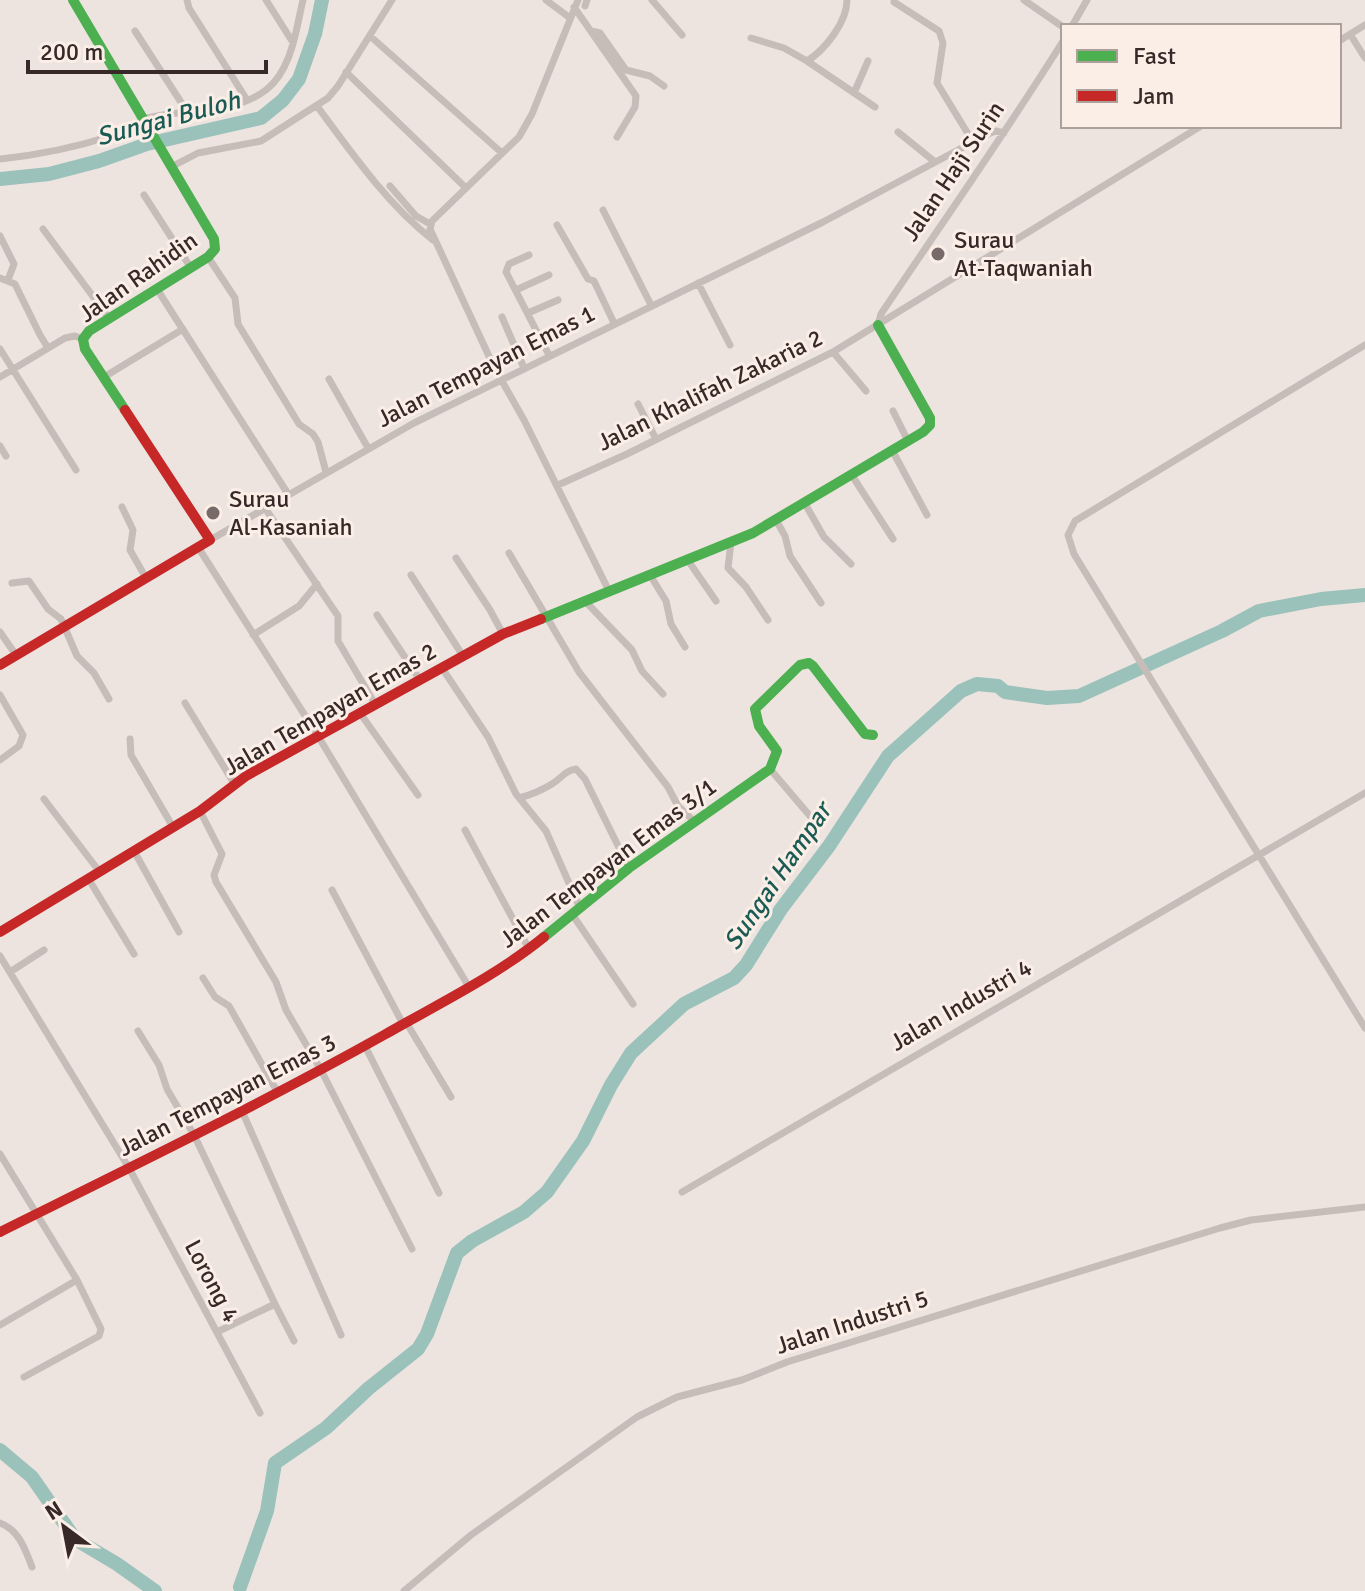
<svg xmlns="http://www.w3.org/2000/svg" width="1365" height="1591" viewBox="0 0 1365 1591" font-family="Signika,sans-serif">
  <rect width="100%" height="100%" fill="#ede4e0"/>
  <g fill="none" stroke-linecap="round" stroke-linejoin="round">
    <path stroke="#9ac1ba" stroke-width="14" d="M0,179L49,174L99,161L147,144L261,118L283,100L299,79L315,34L322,0
      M0,1450L32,1477L75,1539L117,1564L155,1591
      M240,1587L267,1511L275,1463L326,1428L369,1388L418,1349L427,1334L457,1253L472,1241L524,1212L547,1192L583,1141L611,1085L631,1053L684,1004L734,978L746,965L781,909L829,846L888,756L961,691L977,684L998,686L1005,692L1047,698L1079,696L1222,631L1259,611L1321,599L1365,595"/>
    <path stroke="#c6bdb9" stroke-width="7" d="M187,0L189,8L247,100
      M266,0L292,41
      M546,0L570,18
      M578,0L532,114L519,137L432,221L430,229L494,367L524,420L609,591
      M652,0L682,35
      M847,0C847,22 825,50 807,61L875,107
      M1024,0L1063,27
      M894,2L939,31L943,43L937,83L973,142
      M585,6L587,0
      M574,7L636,96L635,107L617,137
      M1072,26L1087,0
      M135,31L188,113
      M591,31L600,33L626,70L650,76L664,86
      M1350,34L1365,58
      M370,36L502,153
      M751,38L784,48L807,61
      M1339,41L1365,25
      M346,72L466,188
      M854,93L868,61
      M317,106C351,152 387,204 433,240
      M898,132L935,162
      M0,159C39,155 77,147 114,135C126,131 136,121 147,118C187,108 231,116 266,90C292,70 296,29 303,0
      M173,166L198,153L261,141L328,98L338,86L392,0
      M390,186L416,216L430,224
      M144,195L191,268
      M603,210L651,305
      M557,225L588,279L594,281L614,323
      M43,229L109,318
      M0,236L14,264L8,280
      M529,255L509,264L506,272L549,355
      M208,257L235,298L238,324L299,424L313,434L318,442L326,472
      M0,278L15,284L40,335L48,348
      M698,283L730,345
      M157,289L288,494
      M516,290L549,275
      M528,313L558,300
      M502,317L524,368
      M878,325L881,314C942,223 1005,134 1063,41
      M1365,345L1075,521L1068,535L1074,554L1365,1028
      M0,349L76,470
      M833,352L866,391
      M0,377L65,338L75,336L83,339
      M104,377L183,329
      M329,379L368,448
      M638,404L656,439
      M893,411L908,441
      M0,446L6,456
      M892,450L927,515
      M851,474L893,539
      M558,485L627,454L833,352L1201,126
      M804,502L824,537L851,564
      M122,507L133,530L130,550L146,578
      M265,508L338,616V641L375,704
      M776,520L785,536L790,556L821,603
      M210,540L414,423L823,222L988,134L996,131L1004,133
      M731,542L728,568L746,587L768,620
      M198,547L318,736L469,987
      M509,553L579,672L668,787L678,806L695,822
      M456,558L490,610L503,634
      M687,559L716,601
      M411,575L463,656
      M650,575L666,601L671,624L685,647
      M12,583L29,581L48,609L61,619L77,656L94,673L109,699
      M585,601L632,650L642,671L663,694
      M377,615L420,680
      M0,632L16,655
      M253,635L299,606L317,584
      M442,668L488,737L516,794L546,831L580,908
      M0,695L23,735L19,746L0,760
      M185,703L235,785
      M360,713L418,795
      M130,739L131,755L173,827
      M770,769L810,816
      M519,798C531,795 542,790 552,784C562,778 564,771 576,769L585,779L629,868
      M44,799L99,871
      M200,811L222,854L214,875L216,882L276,982L286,1010L321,1070L412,1249
      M465,830L529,949
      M134,851L179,932
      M88,878L134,954
      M332,890L403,1024
      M572,914L633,1004
      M0,956L129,1168L260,1413
      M10,972L44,950
      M203,978L215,997L229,1006L278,1093
      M406,1022L451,1097
      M138,1031L159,1065L167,1089L194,1135L275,1304
      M365,1046L439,1193
      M242,1111L341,1335
      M0,1154L77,1280L101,1329L99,1336L24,1377
      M682,1192L1365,793
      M0,1325L77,1280
      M217,1332L275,1304L294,1341
      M0,1523C19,1530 25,1549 32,1567
      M404,1591L471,1535L637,1417L677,1397L742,1380L787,1362L1220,1228L1251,1220L1365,1207"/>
    <path stroke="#4caf50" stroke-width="10" d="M73,0L214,239L215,249L208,257L89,331L83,339L85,349L125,410
      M541,619L753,533L923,432L930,425V418L878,325
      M544,937L629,868L770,769L777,751L759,726L755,709L800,665L809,663L813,666L865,734L873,735"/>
    <path stroke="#c62828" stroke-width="10" d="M0,665L210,540L125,410
      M0,932L200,811L246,776L503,634L541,619
      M0,1232C129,1168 259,1105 384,1035C438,1004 496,976 544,937"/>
  </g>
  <g fill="#776a68" stroke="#fbeee7" stroke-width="3">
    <circle cx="938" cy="254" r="8"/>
    <circle cx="213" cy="513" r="8"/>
  </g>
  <g text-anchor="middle" stroke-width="6" stroke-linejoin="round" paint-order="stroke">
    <g font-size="24" fill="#372927" stroke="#fbeee7">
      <text transform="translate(953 171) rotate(-56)" y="8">Jalan Haji Surin</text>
      <text transform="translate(138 277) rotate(-35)" y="8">Jalan Rahidin</text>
      <text transform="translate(486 366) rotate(-27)" y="8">Jalan Tempayan Emas 1</text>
      <text transform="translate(710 390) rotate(-26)" y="8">Jalan Khalifah Zakaria 2</text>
      <text transform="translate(330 709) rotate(-30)" y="8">Jalan Tempayan Emas 2</text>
      <text transform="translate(608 863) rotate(-37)" y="8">Jalan Tempayan Emas 3/1</text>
      <text transform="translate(961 1005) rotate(-30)" y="8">Jalan Industri 4</text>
      <text transform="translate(227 1095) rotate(-27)" y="8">Jalan Tempayan Emas 3</text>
      <text transform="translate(212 1281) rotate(62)" y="8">Lorong 4</text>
      <text transform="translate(852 1322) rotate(-18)" y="8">Jalan Industri 5</text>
    </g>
    <g font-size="24" fill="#372927" stroke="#fbeee7" text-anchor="start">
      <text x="954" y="248">Surau<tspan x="954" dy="28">At-Taqwaniah</tspan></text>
      <text x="229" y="507">Surau<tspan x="229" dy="28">Al-Kasaniah</tspan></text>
    </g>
    <g font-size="26" font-style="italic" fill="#1a5c54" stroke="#fbeee7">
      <text transform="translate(168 118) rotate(-15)" y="9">Sungai Buloh</text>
      <text transform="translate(777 876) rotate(-56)" y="9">Sungai Hampar</text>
    </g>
  </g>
  <rect x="1061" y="24" width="280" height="104" fill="#fbeee7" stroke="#ad9f9a" stroke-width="2"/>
  <rect x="1077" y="50" width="40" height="12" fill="#4caf50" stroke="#ad9f9a" stroke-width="2"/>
  <text x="1133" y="64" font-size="24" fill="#372927">Fast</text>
  <rect x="1077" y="90" width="40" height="12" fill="#c62828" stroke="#ad9f9a" stroke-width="2"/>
  <text x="1133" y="104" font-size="24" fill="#372927">Jam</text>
  <g transform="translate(64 1527) rotate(328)" stroke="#fbeee7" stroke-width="6" paint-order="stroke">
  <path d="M0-6L14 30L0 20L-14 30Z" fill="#372927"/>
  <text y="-12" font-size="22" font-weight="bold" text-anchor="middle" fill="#372927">N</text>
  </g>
  <path d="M28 60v12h238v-12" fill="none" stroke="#372927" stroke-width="4"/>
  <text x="40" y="60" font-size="24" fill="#372927" stroke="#fbeee7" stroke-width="6" paint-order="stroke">200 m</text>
</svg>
